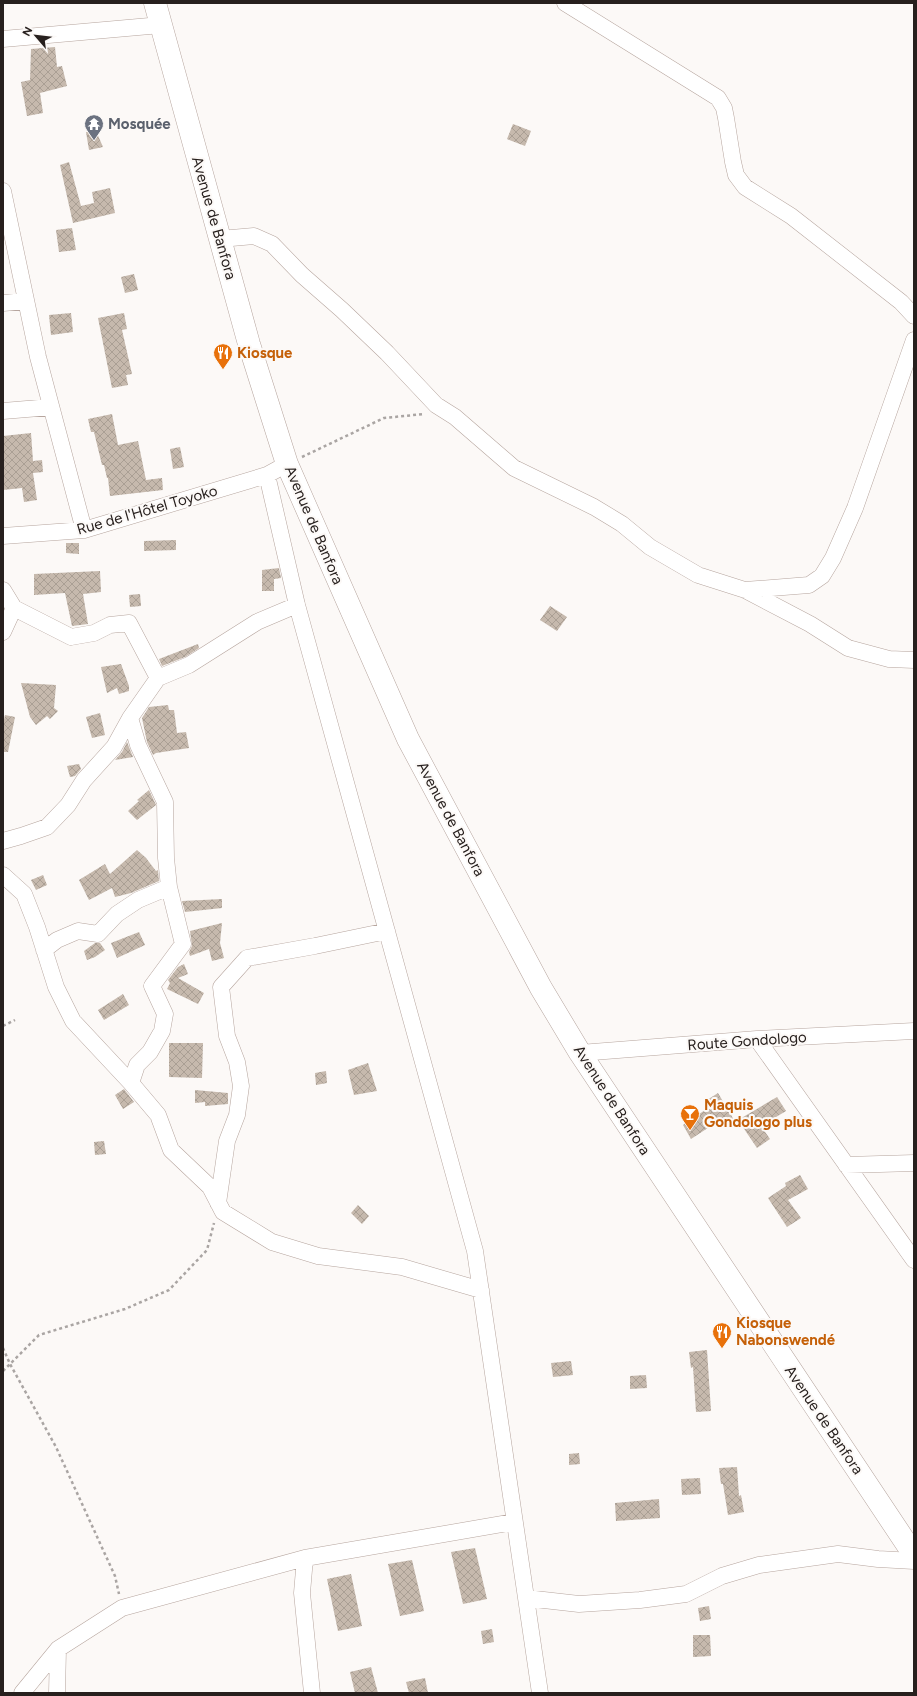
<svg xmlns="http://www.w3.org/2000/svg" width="917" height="1696" viewBox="0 0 917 1696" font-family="Figtree,sans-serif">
  <defs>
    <pattern id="building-cross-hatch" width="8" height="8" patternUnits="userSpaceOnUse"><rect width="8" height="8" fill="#c6b9ad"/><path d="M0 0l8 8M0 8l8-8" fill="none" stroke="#aa9f94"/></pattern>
  </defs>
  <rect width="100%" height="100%" fill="#fcf9f7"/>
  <path fill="url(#building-cross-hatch)" d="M55,47L57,67L62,66L67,86L40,93L43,113L27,116L21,82L30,80L31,49Z
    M513,124L531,131L525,146L507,139Z
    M96,131L103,147L89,150L86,132Z
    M69,162L81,206L94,203L92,192L110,188L115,213L73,223L60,165Z
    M72,228L76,250L59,252L56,230Z
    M134,274L138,290L125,293L121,277Z
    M71,313L73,332L51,335L49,315Z
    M124,313L127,329L122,330L132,374L126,375L128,385L112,388L98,318Z
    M112,414L118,445L138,441L146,480L162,478L163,490L110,496L108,478H107L104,465H102L94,432H91L88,419Z
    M31,433L33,461L42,460L43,472L33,473L37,500L24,502L22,488L3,490V436Z
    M180,447L184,467L173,469L170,449Z
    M176,540V550L144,551V541Z
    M66,543H79V554L66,553Z
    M279,568L281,578L274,579V591H262V570Z
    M100,571L101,592L83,594L88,624L72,626L65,593L34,595V574Z
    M140,594L141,606L130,607L129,595Z
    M550,606L567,617L557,631L540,620Z
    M198,644L199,648L185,657L162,666L159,659Z
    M121,664L129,686V691L119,694L117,688L107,693L101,667Z
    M21,683L56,685L54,708L58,711L50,719L47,716L36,725L30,717Z
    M168,705L169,710H174L177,733L186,732L189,748L156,753L153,755L147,742L142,718L149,707Z
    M100,713L105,735L92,738L86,717Z
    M5,715L15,717L8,752H3V724Z
    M127,742L133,757L115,760L122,752Z
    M79,764L81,769L75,776L70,777L67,766Z
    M149,790L156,805L137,820L128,811L139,801L137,800Z
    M137,850L146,858L156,871L158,870L159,881L131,893L115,897L112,888L89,900L79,880L105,864L110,874Z
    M43,875L47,885L36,890L31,880Z
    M222,899V908L185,912L182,901Z
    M222,923L220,943L224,958L212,961L209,949L190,956L189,952L192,946L190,931Z
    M139,932L145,945L117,958L111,943Z
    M95,943H100L105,950L95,957L87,960L84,951Z
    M184,964L188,974L178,978L204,993L198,1004L167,989L170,983L168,980L178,967Z
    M123,994L129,1005L104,1020L98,1010Z
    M169,1043H203L202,1078L169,1077Z
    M368,1063L377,1091L354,1095L348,1070Z
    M326,1071L327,1083L316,1085L315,1073Z
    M124,1089L134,1102L123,1109L115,1095Z
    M195,1090L228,1093V1104L205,1106V1102L195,1103Z
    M718,1093L734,1120L720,1128L717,1122L691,1139L683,1125L708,1108L704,1102Z
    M777,1097L786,1111L761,1126L770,1139L757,1148L738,1120Z
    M104,1141L106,1154L95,1155L94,1142Z
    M800,1175L808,1189L788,1200L801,1218L787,1227L768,1198L786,1186L785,1183Z
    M358,1205L369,1216L362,1224L351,1213Z
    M707,1350L711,1411L696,1412L693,1367L691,1368L689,1352Z
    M571,1361L573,1375L553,1377L551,1363Z
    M646,1375L647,1388L630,1389V1376Z
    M579,1453L580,1464L569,1465V1454Z
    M737,1467L739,1496L741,1495L744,1512L728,1515L723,1484H721L719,1468Z
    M700,1478L701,1494L682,1495L681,1479Z
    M659,1499L660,1518L616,1521L615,1503Z
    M475,1548L487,1599L463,1604L451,1552Z
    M412,1560L424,1611L400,1616L388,1564Z
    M351,1574L362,1626L338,1631L327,1579Z
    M709,1606L711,1619L700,1621L698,1608Z
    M492,1629L494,1642L483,1644L481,1631Z
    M693,1635H710L711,1656L693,1657Z
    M371,1667L378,1693H355L350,1672Z
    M425,1678L428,1693H409L406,1682Z"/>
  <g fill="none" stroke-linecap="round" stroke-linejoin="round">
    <g stroke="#b6a59e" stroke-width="17">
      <path id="street" d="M565,3L718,98L724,108L726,118L733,162L736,175L745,187L791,216L901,302L914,316
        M3,39L161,25
        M3,191L38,357L84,530
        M220,239L254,236L272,244L302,275L342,310L387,353L436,405L455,417L514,468L594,507L622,524L650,547L698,575L745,590L810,624L848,648L889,659L914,660
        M3,303L26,301
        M3,411L51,407
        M267,475L297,605L475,1251L540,1693
        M3,536L84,530L267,475L287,464
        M3,590L14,608L3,632
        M745,590L809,585L822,576L833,558L855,508L914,340
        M14,608L71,637L94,633L110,625L129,623L158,678
        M3,841L21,836L47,827L68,805L84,780L114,747L130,718L158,678L189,665L257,622L297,605
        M3,875L24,894L37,927L56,987L73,1021L131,1083L158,1115L171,1150L210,1187L223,1212L272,1242L318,1256L402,1267L481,1290
        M44,950L57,940L78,931L98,934L117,914L138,900L169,887L166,858L165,802L138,745L130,718
        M757,1039L914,1260
        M580,1053L757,1039L914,1031
        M131,1083L137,1065L150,1052L162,1031L165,1014L152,986L183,944L169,887
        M846,1165L914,1163
        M218,1203L227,1141L237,1115L241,1086L237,1062L227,1036L221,987L247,958L315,946L387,931
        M305,1558L302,1593L312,1693
        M526,1598L579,1604L640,1600L686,1594L722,1576L759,1565L838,1554L878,1559L914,1561
        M22,1693L58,1649L122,1608L305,1558L514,1522
        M57,1693L58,1649"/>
    </g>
    <g stroke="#b6a59e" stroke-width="23">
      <path id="secondary" d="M155,3L249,344L287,464L408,739L541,988L580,1053L914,1555"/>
    </g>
    <path stroke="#aaa5a3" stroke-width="2.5" stroke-dasharray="3 3" stroke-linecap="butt" d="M302,457L384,418L424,414
      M3,1026L15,1020
      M3,1348L10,1364L56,1447L115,1576L119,1594
      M3,1371L39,1335L125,1309L169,1290L207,1250L214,1223"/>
    <use href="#street" stroke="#fff" stroke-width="16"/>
    <use href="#secondary" stroke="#fff" stroke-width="22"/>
  </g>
  <defs>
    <g id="temple-pin" transform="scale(1)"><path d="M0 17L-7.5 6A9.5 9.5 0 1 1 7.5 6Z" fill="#6b7280" stroke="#fcf9f7"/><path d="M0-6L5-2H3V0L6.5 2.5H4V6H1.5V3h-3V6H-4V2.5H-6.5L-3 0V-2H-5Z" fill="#fff"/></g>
    <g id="restaurant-pin" transform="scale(1)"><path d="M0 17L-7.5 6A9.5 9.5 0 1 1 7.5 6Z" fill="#e8710a" stroke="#fcf9f7"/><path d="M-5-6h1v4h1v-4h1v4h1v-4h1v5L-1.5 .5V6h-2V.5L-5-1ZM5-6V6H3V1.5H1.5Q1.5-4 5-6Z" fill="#fff"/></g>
    <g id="bar-pin" transform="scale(1)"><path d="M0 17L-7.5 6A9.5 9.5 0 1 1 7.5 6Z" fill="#e8710a" stroke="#fcf9f7"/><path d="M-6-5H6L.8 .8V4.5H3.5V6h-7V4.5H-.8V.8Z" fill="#fff"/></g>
  </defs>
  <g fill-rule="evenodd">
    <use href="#temple-pin" x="94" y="124"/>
    <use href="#restaurant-pin" x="223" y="353"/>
    <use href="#bar-pin" x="690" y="1114"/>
    <use href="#restaurant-pin" x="722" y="1332"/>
  </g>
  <g text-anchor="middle" stroke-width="4" stroke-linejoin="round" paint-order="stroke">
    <g font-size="15" font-weight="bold" fill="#5b616d" stroke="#fcf9f7" text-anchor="start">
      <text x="108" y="129">Mosquée</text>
    </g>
    <g font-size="15" fill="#27201e" stroke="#fcf9f7">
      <text transform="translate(214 218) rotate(74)" y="5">Avenue de Banfora</text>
      <text transform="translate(147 510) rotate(-16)" y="5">Rue de l'Hôtel Toyoko</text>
      <text transform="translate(314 525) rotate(67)" y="5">Avenue de Banfora</text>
      <text transform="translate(451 819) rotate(62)" y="5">Avenue de Banfora</text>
      <text transform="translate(747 1041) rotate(-4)" y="5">Route Gondologo</text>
      <text transform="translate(612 1100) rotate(57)" y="5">Avenue de Banfora</text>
      <text transform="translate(824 1420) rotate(56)" y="5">Avenue de Banfora</text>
    </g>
    <g font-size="15" font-weight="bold" fill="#c56008" stroke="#fcf9f7" text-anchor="start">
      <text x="237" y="358">Kiosque</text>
      <text x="704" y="1110">Maquis<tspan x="704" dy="17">Gondologo plus</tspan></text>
      <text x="736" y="1328">Kiosque<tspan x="736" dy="17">Nabonswendé</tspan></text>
    </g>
  </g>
  <rect width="917" height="1696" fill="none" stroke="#27201e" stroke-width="8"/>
  <g transform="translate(36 36) rotate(298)" stroke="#fcf9f7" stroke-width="3" paint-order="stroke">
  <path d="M0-3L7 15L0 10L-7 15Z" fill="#27201e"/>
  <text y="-6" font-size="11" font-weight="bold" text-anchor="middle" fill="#27201e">N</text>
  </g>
</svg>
